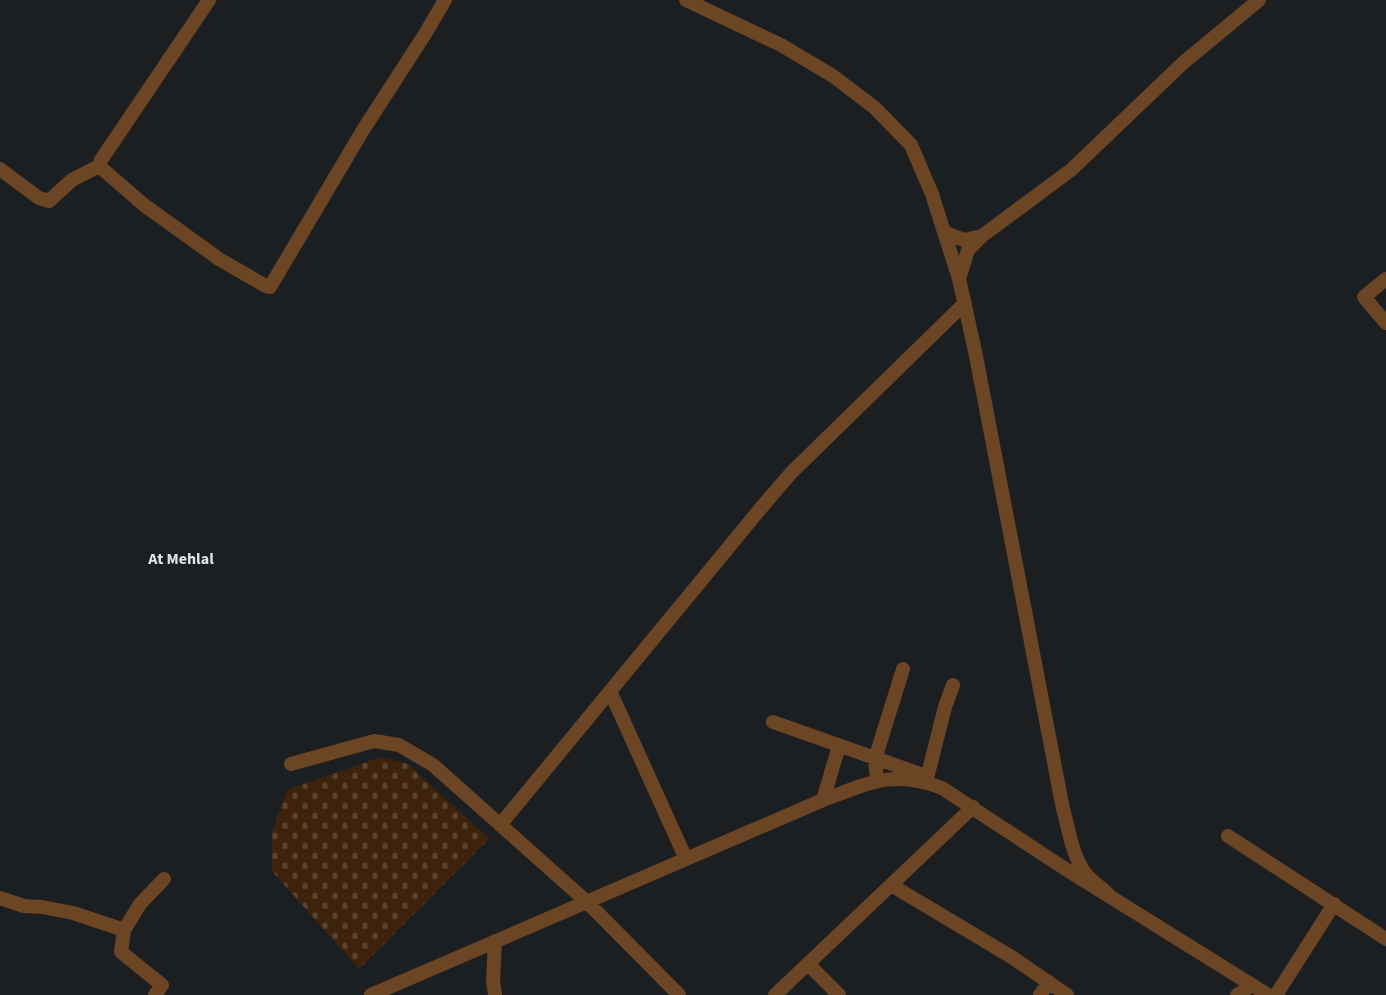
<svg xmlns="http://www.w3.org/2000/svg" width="1386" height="995" viewBox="0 0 1386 995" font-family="'Source Sans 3',sans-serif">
  <defs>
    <pattern id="cemetery-stones" width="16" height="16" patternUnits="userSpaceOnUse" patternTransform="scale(1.25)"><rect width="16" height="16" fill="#3e230c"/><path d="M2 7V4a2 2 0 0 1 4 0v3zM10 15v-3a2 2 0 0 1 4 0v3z" fill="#5a432f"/></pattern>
  </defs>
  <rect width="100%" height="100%" fill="#1c1f22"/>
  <path fill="url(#cemetery-stones)" d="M381,757L408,764L489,839L359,969L272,871V832L287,790Z"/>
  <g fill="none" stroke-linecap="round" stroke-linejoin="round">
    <path stroke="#6c4525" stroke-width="14" d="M209,0L101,160L99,166L144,205L219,259L264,285L270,287L363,130L425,34L445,0
      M686,0L781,45L833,76L875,108L911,145L932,194L959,279
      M0,169L39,198L49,201L72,180L99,166
      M946,233L964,240L982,236
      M1386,279L1364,297L1386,323
      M610,691L686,859
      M773,722L926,776
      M291,764L374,741L399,745L433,765L587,902L679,995
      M877,780L875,759L903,669
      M926,782L945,707L953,685
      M823,800L839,746
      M500,825L761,508L791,473L965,303
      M1228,836L1386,939
      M891,885L1010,956L1067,995
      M1109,895C1102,888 1091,881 1085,873C1072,855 1069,830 1063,809L975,351L959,279L968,250L982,236L1071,170L1183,63L1259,0
      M0,898L24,906L42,907L73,913L124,930
      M495,941L493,980L495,995
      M808,964L839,995
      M155,995L162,985L121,952L124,930L140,904L164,879
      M371,995L823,800C869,783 894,769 942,788L1064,868L1268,995
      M775,995L973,807
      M1040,995L1049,982
      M1237,995L1252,985
      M1276,995L1334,904"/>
  </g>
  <g text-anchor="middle" stroke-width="5" stroke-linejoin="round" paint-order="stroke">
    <g font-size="16" font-weight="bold" fill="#e0e2e4" stroke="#1c1f22">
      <text x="181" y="564">At Mehlal</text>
    </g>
  </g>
</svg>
